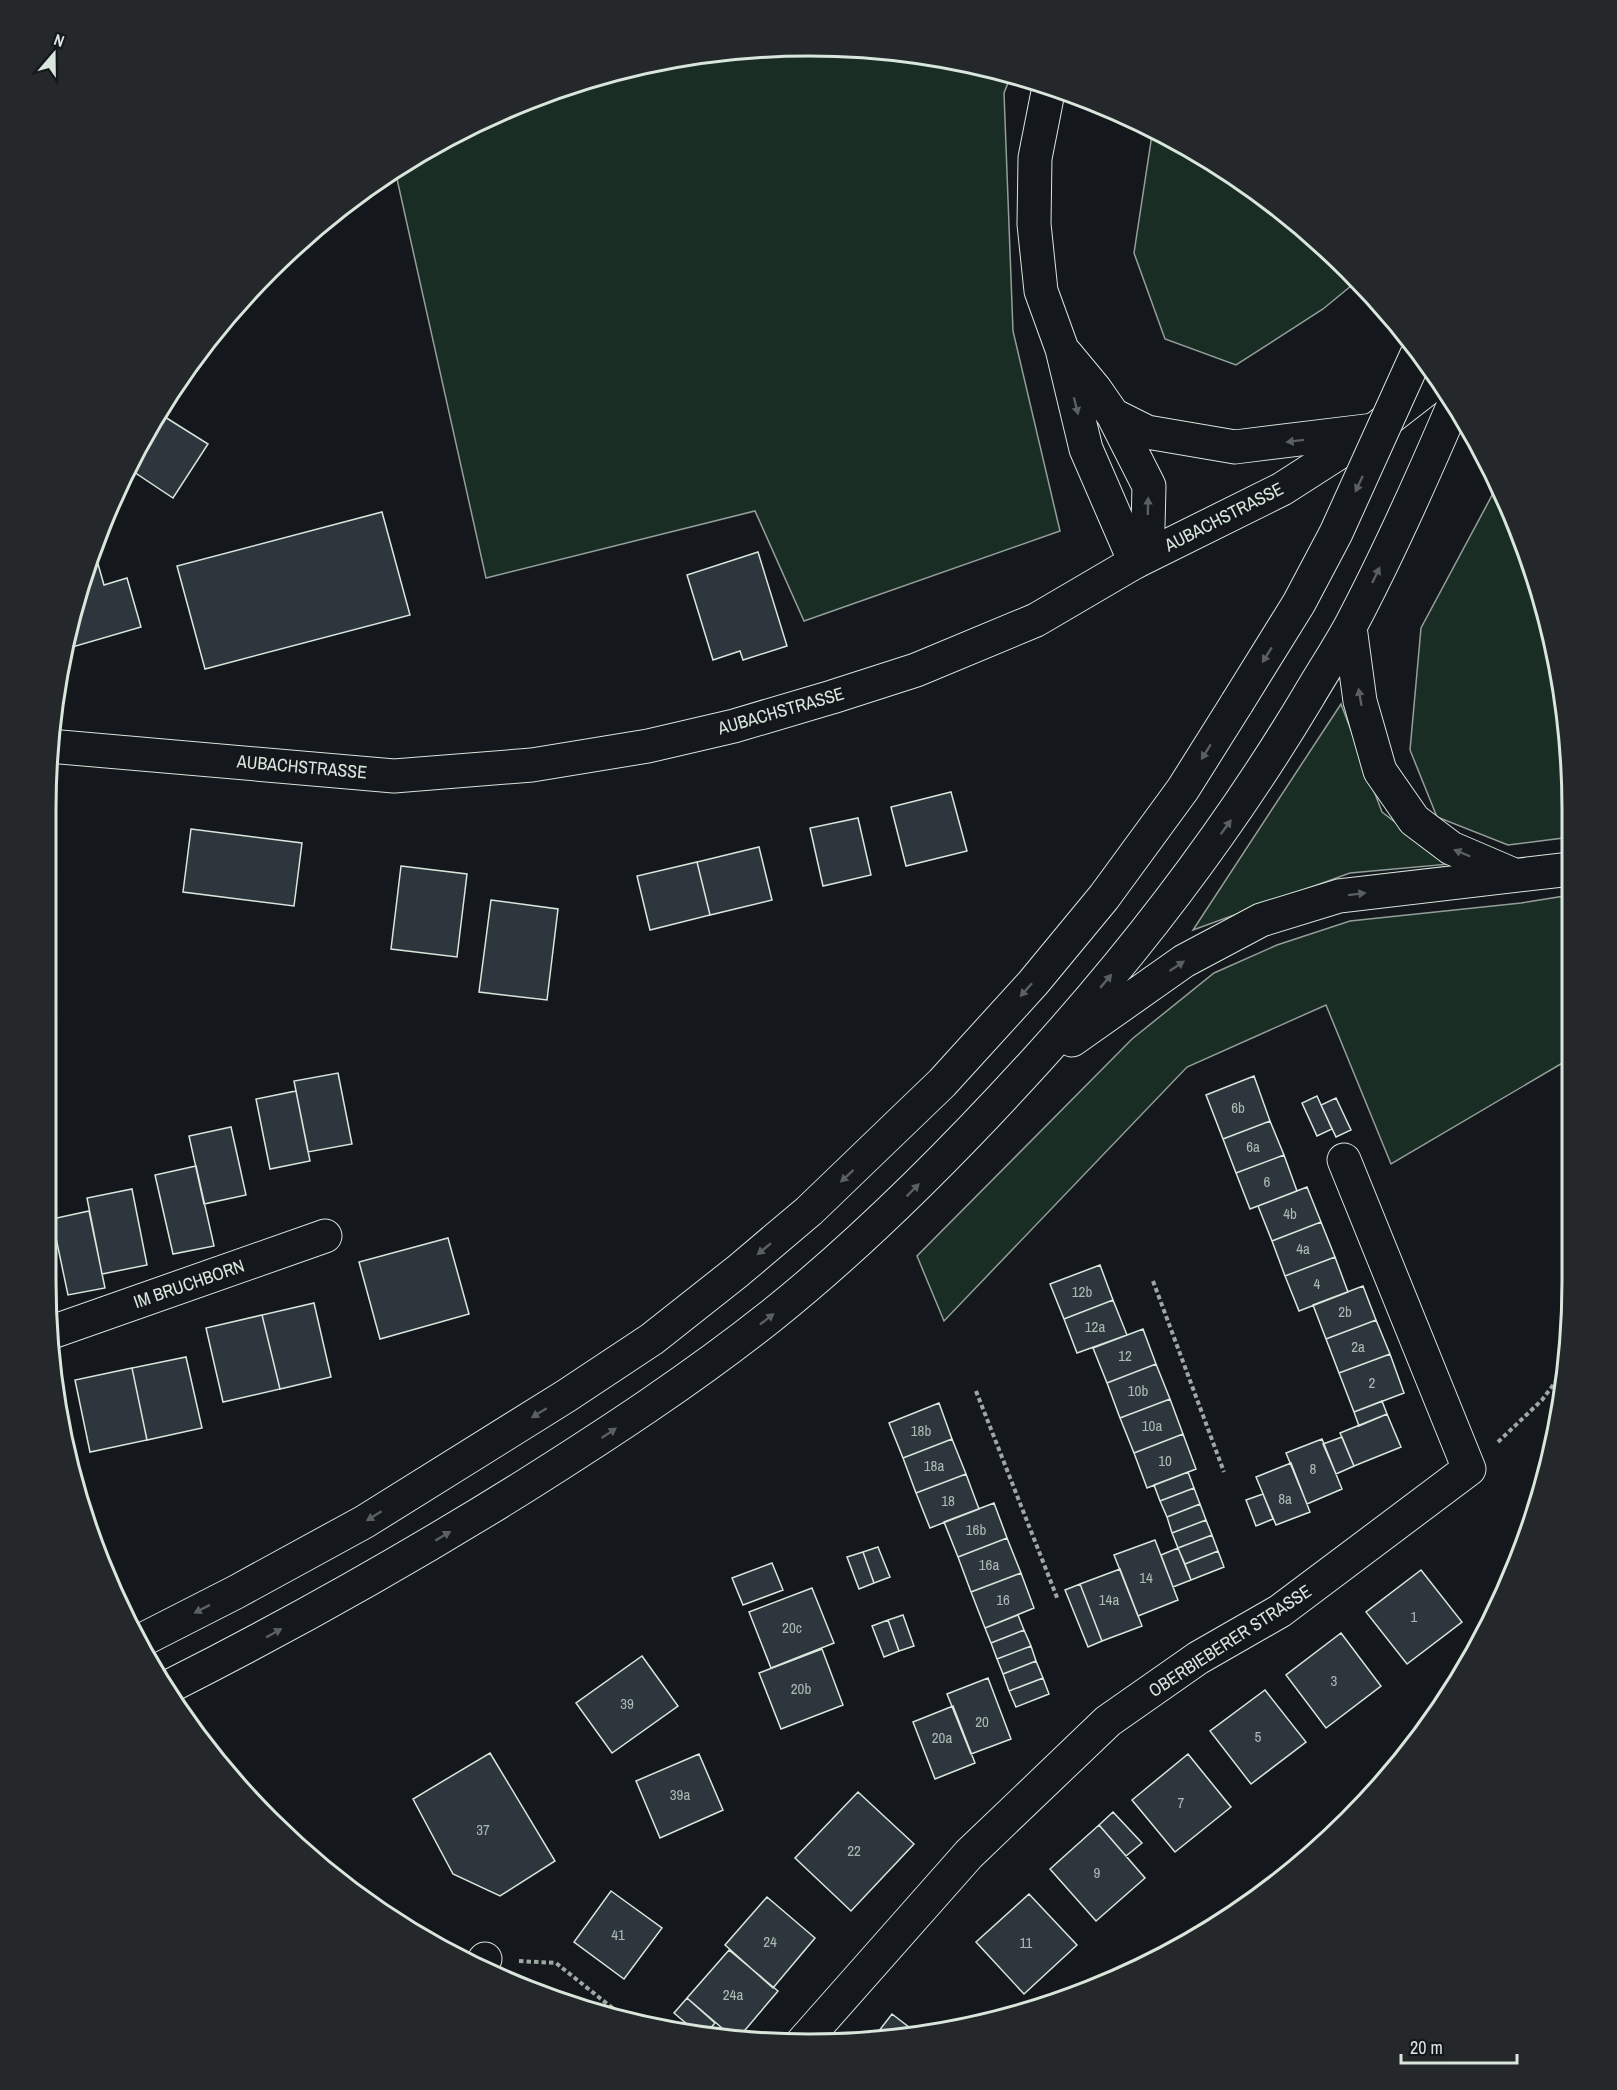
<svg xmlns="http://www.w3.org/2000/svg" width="1617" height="2090" viewBox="0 0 1617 2090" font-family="'Archivo Narrow',sans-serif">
  <rect width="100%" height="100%" fill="#14181c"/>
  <path fill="#1a2d24" stroke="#939e99" stroke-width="1.5" d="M858,47L1012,73L1004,93L1013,331L1060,531L804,621L755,511L486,578L395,170L426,147L563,86L709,52Z
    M1153,128L1273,203L1357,281L1323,309L1236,365L1165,339L1134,253Z
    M1497,486L1532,563L1570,758L1571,837L1508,845L1437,817L1410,750L1421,628Z
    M1341,704L1382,812L1450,864L1350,873L1193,930Z
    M1571,895V1058L1391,1164L1326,1005L1187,1067L944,1321L917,1256L1132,1039L1214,973L1277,945L1350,921L1521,903Z"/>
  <path fill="#2c363c" stroke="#d8e6dc" stroke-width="1.5" d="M157,412L208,444L173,498L128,468L147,427Z
    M382,512L410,615L205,669L177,566Z
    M758,552L787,646L743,660L740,651L713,660L687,575Z
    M96,557L104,585L127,578L141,627L69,648L85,563L87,559Z
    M951,792L967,851L906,866L891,807Z
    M858,818L871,875L823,886L810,828Z
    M191,829L302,843L294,906L183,892Z
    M759,847L772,900L710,915L697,862Z
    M697,862L710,915L650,930L637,876Z
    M401,866L467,874L457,957L391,949Z
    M491,900L558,909L547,1000L479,992Z
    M338,1073L352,1144L308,1152L294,1081Z
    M1254,1076L1270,1121L1223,1139L1206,1095Z
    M296,1091L310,1161L270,1169L256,1099Z
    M1317,1096L1332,1129L1317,1136L1302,1103Z
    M1336,1098L1351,1130L1336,1137L1321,1105Z
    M1270,1121L1284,1155L1236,1173L1223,1139Z
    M231,1127L246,1195L204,1204L189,1136Z
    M1284,1155L1297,1191L1250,1209L1236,1173Z
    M196,1166L214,1246L173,1254L155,1175Z
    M1307,1187L1321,1222L1272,1241L1258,1206Z
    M132,1189L147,1265L102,1274L87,1198Z
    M89,1211L105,1288L68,1295L52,1219Z
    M1321,1222L1335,1257L1285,1276L1272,1241Z
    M448,1238L469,1314L380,1339L359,1262Z
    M1335,1257L1348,1292L1299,1311L1285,1276Z
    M1100,1265L1113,1300L1064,1319L1050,1284Z
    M1363,1286L1376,1320L1326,1339L1313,1305Z
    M1113,1300L1127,1335L1077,1353L1064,1319Z
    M314,1303L331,1377L280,1389L262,1315Z
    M262,1315L280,1389L223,1402L206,1328Z
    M1376,1320L1390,1354L1339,1373L1326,1339Z
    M1143,1329L1156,1364L1107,1383L1093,1348Z
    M1390,1354L1404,1393L1354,1412L1339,1373Z
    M186,1357L202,1428L147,1440L132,1368Z
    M1156,1364L1170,1399L1120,1418L1107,1383Z
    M132,1368L147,1440L90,1452L75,1380Z
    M1170,1399L1183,1434L1134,1453L1120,1418Z
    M1382,1401L1387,1414L1359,1426L1354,1412Z
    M939,1403L952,1439L903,1458L889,1423Z
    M1387,1414L1401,1447L1354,1466L1340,1433Z
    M1183,1434L1196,1469L1147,1488L1134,1453Z
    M1342,1437L1354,1466L1336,1474L1323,1444Z
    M952,1439L966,1474L916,1493L903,1458Z
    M1322,1439L1342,1489L1307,1504L1286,1453Z
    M1291,1463L1310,1512L1276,1525L1256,1477Z
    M1188,1472L1194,1488L1160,1501L1154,1485Z
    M966,1474L979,1509L930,1528L916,1493Z
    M1194,1488L1200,1504L1167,1517L1160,1501Z
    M1263,1494L1273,1519L1256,1526L1246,1500Z
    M994,1503L1007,1538L958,1557L944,1522Z
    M1200,1504L1206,1520L1172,1533L1167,1517Z
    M1206,1520L1212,1535L1178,1548L1172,1533Z
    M1212,1535L1218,1551L1185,1564L1178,1548Z
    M1007,1538L1021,1573L971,1592L958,1557Z
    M1155,1540L1178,1600L1138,1616L1114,1555Z
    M878,1547L890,1577L874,1583L863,1552Z
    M1178,1548L1191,1580L1173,1587L1161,1555Z
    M1218,1551L1224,1567L1191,1580L1185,1564Z
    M863,1552L874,1583L859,1589L847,1557Z
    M772,1563L783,1590L743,1605L732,1578Z
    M1120,1569L1142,1626L1102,1641L1080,1584Z
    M1421,1570L1462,1622L1407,1664L1366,1612Z
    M1021,1573L1034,1608L985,1628L971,1592Z
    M1080,1584L1102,1641L1088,1647L1065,1590Z
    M812,1588L834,1643L771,1668L749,1612Z
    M903,1615L914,1646L899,1651L888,1620Z
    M1018,1615L1024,1630L991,1643L985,1628Z
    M888,1620L899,1651L884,1657L872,1626Z
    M1024,1630L1031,1646L997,1659L991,1643Z
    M1341,1633L1381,1686L1326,1728L1286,1675Z
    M1031,1646L1036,1661L1003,1674L997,1659Z
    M822,1649L843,1705L781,1729L759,1673Z
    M642,1656L678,1706L612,1753L576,1703Z
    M1036,1661L1043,1678L1009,1691L1003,1674Z
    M988,1678L1011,1739L971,1754L947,1694Z
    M1043,1678L1049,1694L1016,1707L1009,1691Z
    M1265,1690L1306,1742L1251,1784L1210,1731Z
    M953,1706L975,1763L935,1779L913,1722Z
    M490,1753L555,1861L500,1896L453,1874L413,1799Z
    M699,1754L723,1810L660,1838L636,1781Z
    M1188,1754L1231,1807L1175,1852L1132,1800Z
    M858,1792L914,1844L851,1911L795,1858Z
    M1113,1812L1142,1843L1126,1856L1099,1825Z
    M1099,1825L1145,1878L1096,1921L1050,1869Z
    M611,1891L662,1928L624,1979L574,1942Z
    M1029,1894L1077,1945L1024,1994L976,1942Z
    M767,1897L815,1938L773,1988L725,1945Z
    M729,1950L778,1991L740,2036L729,2034L687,1998Z
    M687,1998L715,2023L707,2032L694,2030L674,2013Z
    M892,2014L914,2031L875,2036Z"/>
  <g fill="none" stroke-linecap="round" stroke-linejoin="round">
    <g stroke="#d8e6dc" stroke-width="35">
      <path id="minor" d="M52,1332L325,1236
        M481,1965L485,1959
        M801,2044L969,1854L1108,1721L1198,1658L1280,1611L1469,1469L1344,1160"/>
    </g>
    <g stroke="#d8e6dc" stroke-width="35">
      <path id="tertiary" d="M49,746L394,776L532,765L648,746L734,726L832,697L916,670L1036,620L1135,562L1282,489L1374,430L1437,381"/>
    </g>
    <g stroke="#d8e6dc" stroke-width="35">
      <path id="trunk" d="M1049,87L1035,158L1034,224L1041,291L1062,349L1086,449L1135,562
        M1066,354L1095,389L1113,415L1149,486L1148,527L1135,562
        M1113,415L1147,432L1235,447L1374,430
        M1350,627L1360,701L1380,771L1414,820L1451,848L1514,875
        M1072,1040L1184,961L1261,920L1339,896L1571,869
        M138,1642L236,1592L364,1522L566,1396L652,1339L738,1271L809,1211L942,1083L1033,983L1104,897L1183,789L1237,703
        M166,1688C289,1626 408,1559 525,1486C609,1433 693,1378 771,1316C866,1240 952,1153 1034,1063C1137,950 1229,829 1308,697C1322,673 1338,649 1351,625C1389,553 1422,479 1454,404"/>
    </g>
    <path stroke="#9da8a2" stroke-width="4" stroke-dasharray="4.5 3" stroke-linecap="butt" d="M1153,1281L1224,1472
      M976,1391L1058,1600
      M1498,1442L1542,1400L1563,1372
      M519,1961L556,1963L630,2022"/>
    <use href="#minor" stroke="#14181c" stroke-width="33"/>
    <use href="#tertiary" stroke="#14181c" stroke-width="33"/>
    <use href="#trunk" stroke="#14181c" stroke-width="33"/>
    <g stroke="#d8e6dc" stroke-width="35" stroke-linecap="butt">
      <path id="trunk-bridge" d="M1237,703L1299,603L1336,533L1417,354"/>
    </g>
    <use href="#trunk-bridge" stroke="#14181c" stroke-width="33"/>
  </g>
  <defs><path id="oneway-solid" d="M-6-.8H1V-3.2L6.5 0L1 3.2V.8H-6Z" transform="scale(1.5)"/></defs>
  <g fill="#59605f">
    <use href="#oneway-solid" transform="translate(1076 406) rotate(76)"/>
    <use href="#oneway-solid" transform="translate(1295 441) rotate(173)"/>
    <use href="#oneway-solid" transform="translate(1359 484) rotate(115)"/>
    <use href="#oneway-solid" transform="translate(1148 506) rotate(-89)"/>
    <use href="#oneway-solid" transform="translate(1376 575) rotate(-64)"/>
    <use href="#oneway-solid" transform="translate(1267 655) rotate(122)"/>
    <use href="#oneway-solid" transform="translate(1360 697) rotate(-100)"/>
    <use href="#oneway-solid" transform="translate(1206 752) rotate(122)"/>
    <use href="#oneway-solid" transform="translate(1226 827) rotate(-54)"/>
    <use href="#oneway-solid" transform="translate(1462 853) rotate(-157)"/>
    <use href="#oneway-solid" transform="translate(1357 894) rotate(-7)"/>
    <use href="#oneway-solid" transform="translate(1177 966) rotate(-34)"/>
    <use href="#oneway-solid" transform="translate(1106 981) rotate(-50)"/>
    <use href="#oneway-solid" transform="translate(1026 990) rotate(132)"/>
    <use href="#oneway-solid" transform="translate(847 1176) rotate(137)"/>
    <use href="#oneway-solid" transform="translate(913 1190) rotate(-45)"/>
    <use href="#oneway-solid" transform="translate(764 1249) rotate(140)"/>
    <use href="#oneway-solid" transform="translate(767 1319) rotate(-38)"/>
    <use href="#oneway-solid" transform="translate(539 1413) rotate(148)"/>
    <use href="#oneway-solid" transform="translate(609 1433) rotate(-34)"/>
    <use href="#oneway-solid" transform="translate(374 1516) rotate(148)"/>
    <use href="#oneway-solid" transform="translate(443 1536) rotate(-31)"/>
    <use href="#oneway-solid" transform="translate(202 1609) rotate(153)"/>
    <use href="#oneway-solid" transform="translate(274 1633) rotate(-29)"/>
  </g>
  <g text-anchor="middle" stroke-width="4.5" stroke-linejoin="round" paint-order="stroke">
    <g font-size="15" fill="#adbab4">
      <text x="1238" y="1113">6b</text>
      <text x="1253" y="1152">6a</text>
      <text x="1267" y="1187">6</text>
      <text x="1290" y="1219">4b</text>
      <text x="1303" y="1254">4a</text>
      <text x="1317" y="1289">4</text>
      <text x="1082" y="1297">12b</text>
      <text x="1345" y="1317">2b</text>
      <text x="1095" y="1332">12a</text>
      <text x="1358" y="1352">2a</text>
      <text x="1125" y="1361">12</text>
      <text x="1372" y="1388">2</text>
      <text x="1138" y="1396">10b</text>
      <text x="1152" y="1431">10a</text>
      <text x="921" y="1436">18b</text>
      <text x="1165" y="1466">10</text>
      <text x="934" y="1471">18a</text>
      <text x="1313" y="1474">8</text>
      <text x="1285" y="1504">8a</text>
      <text x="948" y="1506">18</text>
      <text x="976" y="1535">16b</text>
      <text x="989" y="1570">16a</text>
      <text x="1146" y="1583">14</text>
      <text x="1003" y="1605">16</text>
      <text x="1109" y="1605">14a</text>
      <text x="1414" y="1622">1</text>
      <text x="792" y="1633">20c</text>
      <text x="1334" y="1686">3</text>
      <text x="801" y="1694">20b</text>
      <text x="627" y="1709">39</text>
      <text x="982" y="1727">20</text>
      <text x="1258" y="1742">5</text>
      <text x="942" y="1743">20a</text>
      <text x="680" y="1800">39a</text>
      <text x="1181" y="1808">7</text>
      <text x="483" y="1835">37</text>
      <text x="854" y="1856">22</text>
      <text x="1097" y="1878">9</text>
      <text x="618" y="1940">41</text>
      <text x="770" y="1947">24</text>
      <text x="1026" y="1948">11</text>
      <text x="733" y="2000">24a</text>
    </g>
    <g font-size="18" fill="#d8e6dc" stroke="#14181c">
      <text transform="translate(1224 517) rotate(-27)" y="6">AUBACHSTRASSE</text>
      <text transform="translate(781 711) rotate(-16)" y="6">AUBACHSTRASSE</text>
      <text transform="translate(302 767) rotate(5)" y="6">AUBACHSTRASSE</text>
      <text transform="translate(189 1284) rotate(-19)" y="6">IM BRUCHBORN</text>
      <text transform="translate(1230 1641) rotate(-33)" y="6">OBERBIEBERER STRASSE</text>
    </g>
  </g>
  <path d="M0 0H1617V2090H0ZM809 56H809A753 753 0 0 1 1562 809V1281A753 753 0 0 1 809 2034H809A753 753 0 0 1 56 1281V809A753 753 0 0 1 809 56Z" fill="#24282b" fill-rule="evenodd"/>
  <path fill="none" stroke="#d8e6dc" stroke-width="3" d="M809 56H809A753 753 0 0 1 1562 809V1281A753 753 0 0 1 809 2034H809A753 753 0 0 1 56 1281V809A753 753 0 0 1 809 56Z"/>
  <g transform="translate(54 54) rotate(20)" stroke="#14181c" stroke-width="4.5" paint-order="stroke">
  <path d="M0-4.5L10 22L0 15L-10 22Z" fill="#d8e6dc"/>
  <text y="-9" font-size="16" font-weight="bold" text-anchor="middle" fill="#d8e6dc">N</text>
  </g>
  <path d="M1401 2054v9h116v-9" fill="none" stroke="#d8e6dc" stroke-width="3"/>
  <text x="1410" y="2054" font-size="18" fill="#d8e6dc" stroke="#14181c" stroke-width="4.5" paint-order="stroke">20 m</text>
</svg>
